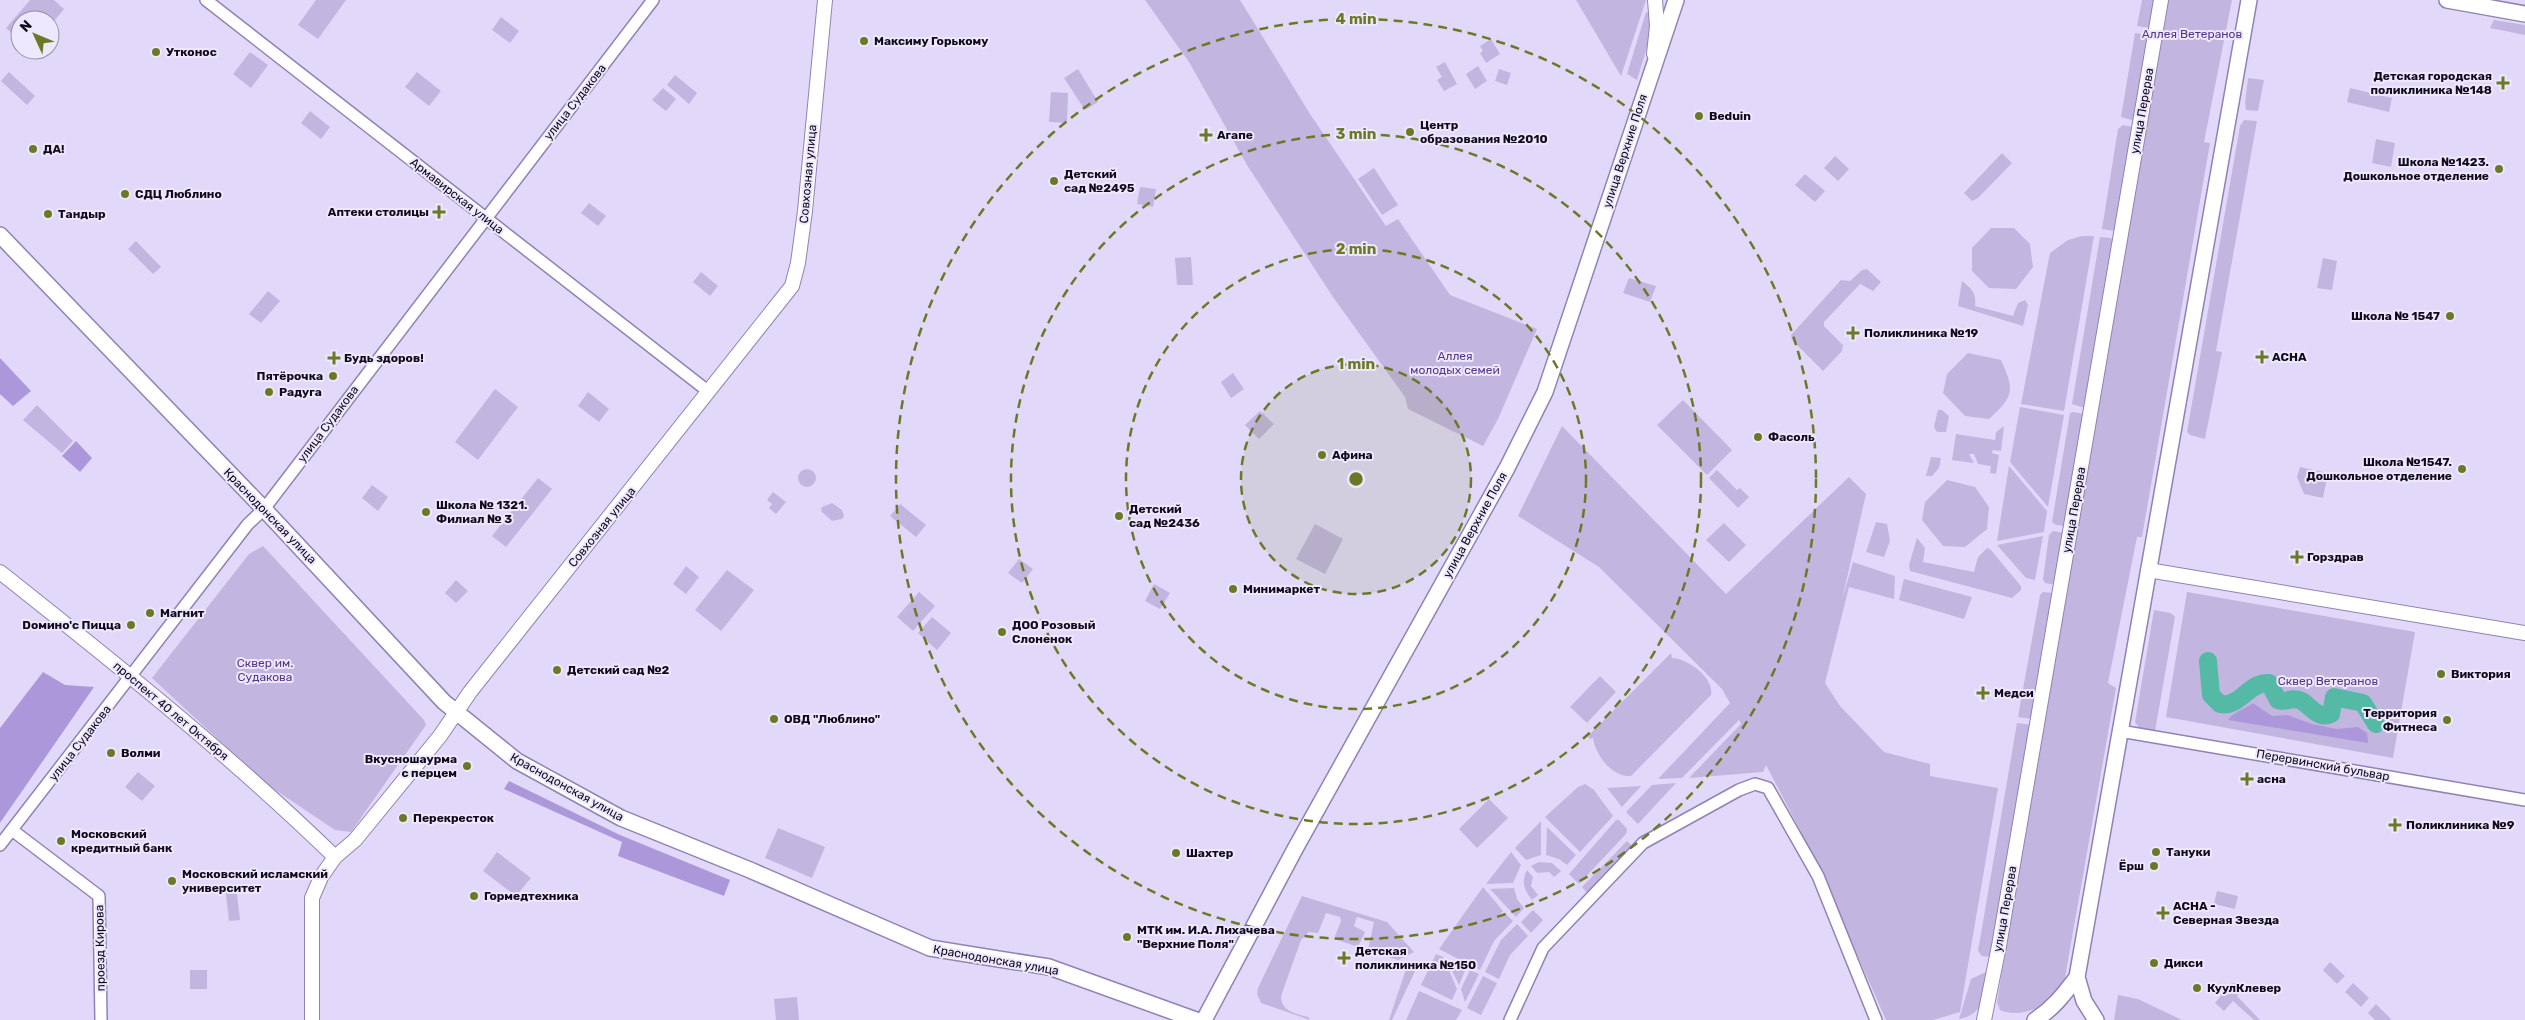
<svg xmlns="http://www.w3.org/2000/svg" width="2525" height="1020" viewBox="0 0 2525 1020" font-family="Rubik,sans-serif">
  <rect width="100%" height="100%" fill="#e2d9fa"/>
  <path fill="#c2b5e0" d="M30,0H54L64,9L50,26V20H20V40L6,28Z
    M316,0H346L318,39L298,25Z
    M1145,0H1240L1310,114L1386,226L1398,219L1450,295L1537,329L1498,419L1483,446L1408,409L1405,397L1333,297L1247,165L1189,62Z
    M1576,0H1646L1621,76Z
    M2142,0H2155L2151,28L2137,26Z
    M2162,0H2232L2204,142L2210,143L2142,537H2137L2108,683L2116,688L2064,983C2055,1004 2022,1020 2000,1010L1997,1002Z
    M1646,12L1653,14L1648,44L1637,80L1627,74Z
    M501,17L519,31L510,43L492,30Z
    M2494,20L2525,25V35L2490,28Z
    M2135,33L2149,35L2135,121L2121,117Z
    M1491,39L1500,54L1486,63L1480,53L1483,51L1480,46Z
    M250,52L268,65L251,88L233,74Z
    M1445,62L1457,84L1444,91L1437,80L1442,77L1436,67Z
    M1478,66L1487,81L1475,89L1466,74Z
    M1078,69L1098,102L1085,110L1064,78Z
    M1499,69L1511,73L1507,85L1495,81Z
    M9,72L35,96L27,105L1,81Z
    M417,72L441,91L429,106L405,87Z
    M675,75L697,93L689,104L667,85Z
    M2248,78L2264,80L2258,111L2246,110L2245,103Z
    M663,88L676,99L666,111L652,100Z
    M2350,88L2392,98L2389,112L2347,102Z
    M1051,92L1068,93L1067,123L1049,122Z
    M310,111L330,127L321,139L301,123Z
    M2244,120L2257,121L2216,351L2222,352L2205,439L2190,435L2187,432L2240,126Z
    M2123,125L2133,127L2115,231L2102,229L2118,129Z
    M2376,139L2395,143L2391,167L2372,163Z
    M2002,153L2012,163L1978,198L1972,201L1964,193Z
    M1835,156L1849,169L1838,181L1824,168Z
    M1374,168L1398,205L1382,215L1358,179Z
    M1805,174L1825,191L1815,202L1795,185Z
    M1140,187L1156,189L1153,207L1137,204Z
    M589,203L606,216L598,226L581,213Z
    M1991,228H2014L2030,244L2033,267L2016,289L1989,288L1972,271V248Z
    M2082,236H2094L2064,411L2021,404L2050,253L2068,240Z
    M2100,237L2111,238L2113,241L2085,408L2072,404Z
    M136,241L161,267L153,274L128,249Z
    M1191,257L1193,285H1177L1175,258Z
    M2323,258L2337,261L2332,290L2317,288Z
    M1867,269L1881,282L1873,291L1860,284L1824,322V326L1843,345L1842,351L1823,371L1792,340L1791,335L1841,280L1850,281L1862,270Z
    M701,272L718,286L710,296L693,282Z
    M1629,278L1656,286L1650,302L1623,293Z
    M1962,281C1971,288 1977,293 1975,306L2013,316L2018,303L2025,300L2028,305L2023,326L1958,306Z
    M268,291L280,301L261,323L249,314Z
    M1968,353L2001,360C2015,391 2014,396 1989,419L1965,416L1943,393L1947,374Z
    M1233,373L1244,389L1231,398L1221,382Z
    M495,389L518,407L478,460L455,442Z
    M588,392L609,409L599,422L578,406Z
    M1683,400L1732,450L1707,475L1657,425Z
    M37,405L73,441L62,453L23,420Z
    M2020,407L2064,415L2048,507L2010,462Z
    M1938,410H1942L1949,416L1946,432H1937L1934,427Z
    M1260,411L1274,424L1259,439L1245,425Z
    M2073,412L2084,414L2065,526L2056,525L2052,522L2070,413Z
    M1562,426L1726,594L1849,477L1866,494L1842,600L1853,562L1895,576L1894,599L1849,587L1825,683L1840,706L1884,752L1930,764V776L1998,788L1960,1012L1933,1020H1886L1815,859L1766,765L1763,772L1689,778L1741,724L1739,720L1682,778L1658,779L1730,703L1722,689L1599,567L1518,516Z
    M2004,426L2001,451L1993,450L1992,453L1999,455L1996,474L1990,473L1991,466L1978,464L1974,454H1969L1974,463L1952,460L1956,434L1995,440L1996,432Z
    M1931,457L1941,458L1939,468L1932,476H1926Z
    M2009,466L2047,511L2044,532L1997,541Z
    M2300,467L2328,473L2323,498L2304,494L2297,477Z
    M798 478a9 9 0 1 1 18 0a9 9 0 1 1-18 0Z
    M1717,470L1737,490L1740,488L1749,497L1738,508L1709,478Z
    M538,478L552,489L506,547L492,536Z
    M1947,480L1975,487L1989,507L1987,529L1965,547L1943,546L1922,520L1925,502Z
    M372,485L388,497L378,511L362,498Z
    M773,492L786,502L776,514L769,508L772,504L767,500Z
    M832,503L842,510L844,516L842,519L832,521L821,511L822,507Z
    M900,504L926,525L916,537L890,516Z
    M1876,522L1887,524L1890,541L1884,557L1866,552Z
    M1724,523L1746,545L1729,562L1706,540Z
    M1315,524L1343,539L1325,574L1296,559Z
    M2053,531L2065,533L2056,585L2045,583L2043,579L2049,535Z
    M2043,536L2035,580L2026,578L1997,545Z
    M1917,538L1925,548L1923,562L1974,572L1978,557L1987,548L1990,549L2021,586V590L2012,598L1910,571L1909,565Z
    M263,546L424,720L426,725L351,832L335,830L265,783L152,678L249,554Z
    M1019,559L1033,569L1022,583L1008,573Z
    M686,566L699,577L686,594L673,584Z
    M727,570L754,590L721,631L695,610Z
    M1904,579L1972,597L1964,619L1899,600Z
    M456,580L468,591L456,603L445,593Z
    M1154,584L1170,593L1160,609L1145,601Z
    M919,592L935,606L913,631L897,617Z
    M2043,592L2053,593L2033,719L2018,717L2040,595Z
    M2187,592L2415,632L2393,758L2166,717Z
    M2154,610L2171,613L2175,617L2155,731L2139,728L2135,722Z
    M932,617L951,633L937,650L918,633Z
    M1671,653L1672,658C1687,658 1715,678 1711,695L1631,776C1612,778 1595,754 1593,738L1590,739L1588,736Z
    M1600,676L1616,692L1587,723L1570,707Z
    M2017,723L2032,725L1992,957L1982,956L1978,951Z
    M138,772L155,786L142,801L125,787Z
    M1676,783L1638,824L1626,812L1652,785Z
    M1585,784L1594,790L1613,816L1580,852L1545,817L1578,787Z
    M1641,786L1622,807L1607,788Z
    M1489,799L1508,818L1477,848L1459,829Z
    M1616,820H1619L1627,829L1626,834L1579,884L1569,874Z
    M1541,821V855L1526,860L1515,848Z
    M1547,827L1576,855L1567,865L1559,859L1546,855Z
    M778,828L825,847L812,878L765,858Z
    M1627,841L1633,847L1587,893L1582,887Z
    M497,852L531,878L516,896L483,871Z
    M1511,852L1521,865L1513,883L1486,884Z
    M1539,862L1552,863L1561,871L1554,877L1549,872L1537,873L1531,866Z
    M1527,870L1533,877L1531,886L1538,895L1532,900C1524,890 1521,882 1527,870Z
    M236,885L240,920L229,921L225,886Z
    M1483,887L1503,911L1498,917L1500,918L1506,914L1513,921L1494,941L1480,970L1439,949Z
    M1514,888L1517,899L1524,908L1516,917L1490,889Z
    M2217,891L2238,896L2235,909L2214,904Z
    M1302,896L1387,922L1414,952L1398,960L1368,950L1374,922L1357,917L1354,926L1365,932L1358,947L1338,940L1335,936L1341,921L1340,917L1326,913L1318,933L1309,932L1301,940L1281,996C1281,1011 1296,1014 1308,1017L1310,1020L1261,1003L1257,994L1258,988Z
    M1533,910L1543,920L1531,933L1521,922Z
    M1517,924L1528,936L1510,955L1499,979L1485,972L1501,940Z
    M1436,954L1443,957L1457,989L1452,1000L1421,985Z
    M1447,960L1466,968L1459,985Z
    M1414,962L1418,965L1392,1020H1389L1407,966Z
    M2330,962L2345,976L2337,984L2323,970Z
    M190,970H207V989H190Z
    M1470,970L1479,974L1465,1002L1461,989Z
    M1988,971C1983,994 1986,1014 1959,1019L1971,979Z
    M1483,976L1497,983L1481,1015L1467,1008Z
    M2235,983L2242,989L2237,996L2260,1020H2254L2233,1001L2224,1011L2215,1003L2230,984Z
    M2353,983L2369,998L2361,1007L2345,992Z
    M1419,991L1462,1010L1456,1020H1406Z
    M2118,995L2138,999L2182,1020H2114Z
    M797,997L799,1020H776L774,999Z
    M2376,1004L2391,1019L2390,1020H2375L2368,1013Z"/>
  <path fill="#ad97db" d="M0,358L31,391L13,406L0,394Z
    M76,441L92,458L80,472L62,456Z
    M43,672L65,685L94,687L0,823V728Z
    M2253,703L2272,716L2287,715L2312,724L2337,729L2358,727L2367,733L2368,743L2228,720C2234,711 2245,710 2253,703Z
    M509,781L620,835L730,880L724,896L618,856L622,842L504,789Z"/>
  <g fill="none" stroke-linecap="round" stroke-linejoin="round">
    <path stroke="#54b9a5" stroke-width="18" d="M2208,661L2211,695L2220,704C2240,708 2248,682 2269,683L2278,700C2286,703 2293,696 2302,701C2311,707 2319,720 2331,714L2334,697L2363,703L2376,724"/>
    <g stroke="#9182b4" stroke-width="14">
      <path id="minor" d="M206,0L709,392
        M2120,731L2525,800
        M12,830L99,896L101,1020
        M0,845L248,524L264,509L653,0
        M1510,1020L1543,948L1643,843L1739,790L1755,784L1768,788L1818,876L1876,1020"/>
    </g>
    <g stroke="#9182b4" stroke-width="16">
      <path id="tertiary" d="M1654,54L1657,26L1655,0
        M2148,570L2525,633
        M0,572C115,663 230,755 335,857
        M312,1020V898L321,877L335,857L355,840L440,736L470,692L792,286L798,263L805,211L825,0
        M1984,1020L1999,946L2161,0"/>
    </g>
    <g stroke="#9182b4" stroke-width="18">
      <path id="secondary" d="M2447,0L2525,14
        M0,235L264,509L444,702L517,761L621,818L750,870L930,948L1049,967L1196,1020
        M2077,977L2084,1001L2096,1020
        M1204,1020L1295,849L1507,468L1545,392L1676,0
        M2035,1020C2054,1008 2064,994 2077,977L2249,0"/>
    </g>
    <use href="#minor" stroke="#fff" stroke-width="11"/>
    <use href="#tertiary" stroke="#fff" stroke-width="14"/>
    <use href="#secondary" stroke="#fff" stroke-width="15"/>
  </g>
  <circle cx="1356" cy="479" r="115" fill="#6b7927" fill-opacity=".12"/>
  <g fill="none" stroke="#6b7927" stroke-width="2.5" stroke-dasharray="9 6">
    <circle cx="1356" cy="479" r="115"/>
    <circle cx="1356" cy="479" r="230"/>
    <circle cx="1356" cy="479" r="345"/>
    <circle cx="1356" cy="479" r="460"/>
  </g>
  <g fill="#6b7927" stroke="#eee8fe" stroke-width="2">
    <circle cx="864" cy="41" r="5"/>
    <circle cx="156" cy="52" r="5"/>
    <path d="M2500.5 75.5h5v5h5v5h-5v5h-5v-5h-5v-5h5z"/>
    <circle cx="1699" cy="116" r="5"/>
    <circle cx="1410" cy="132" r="5"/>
    <path d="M1203.5 127.5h5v5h5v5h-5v5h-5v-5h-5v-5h5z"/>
    <circle cx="33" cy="149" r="5"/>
    <circle cx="2499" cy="169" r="5"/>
    <circle cx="1054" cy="181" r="5"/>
    <circle cx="125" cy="194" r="5"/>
    <path d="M436.5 204.5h5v5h5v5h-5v5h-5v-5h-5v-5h5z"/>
    <circle cx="48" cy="214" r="5"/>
    <circle cx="2450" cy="316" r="5"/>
    <path d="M1850.5 325.5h5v5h5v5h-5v5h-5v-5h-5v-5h5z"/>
    <path d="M2259.5 349.5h5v5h5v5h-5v5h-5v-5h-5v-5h5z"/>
    <path d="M331.5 350.5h5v5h5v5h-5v5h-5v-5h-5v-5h5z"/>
    <circle cx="333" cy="376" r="5"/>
    <circle cx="269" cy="392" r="5"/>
    <circle cx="1758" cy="437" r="5"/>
    <circle cx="1322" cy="455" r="5"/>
    <circle cx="2462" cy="469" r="5"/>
    <circle cx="426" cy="512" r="5"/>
    <circle cx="1119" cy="516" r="5"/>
    <path d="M2294.5 549.5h5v5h5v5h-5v5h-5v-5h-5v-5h5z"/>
    <circle cx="1233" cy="589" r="5"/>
    <circle cx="150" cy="613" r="5"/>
    <circle cx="131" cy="625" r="5"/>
    <circle cx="1002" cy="632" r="5"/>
    <circle cx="557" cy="670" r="5"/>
    <circle cx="2441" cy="674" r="5"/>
    <path d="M1980.5 685.5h5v5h5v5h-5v5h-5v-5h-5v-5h5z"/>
    <circle cx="774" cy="719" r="5"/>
    <circle cx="2447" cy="720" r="5"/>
    <circle cx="111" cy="753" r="5"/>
    <circle cx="467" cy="766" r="5"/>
    <path d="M2244.5 771.5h5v5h5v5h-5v5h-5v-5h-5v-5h5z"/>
    <circle cx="403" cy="818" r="5"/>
    <path d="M2392.5 817.5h5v5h5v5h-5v5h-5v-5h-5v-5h5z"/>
    <circle cx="61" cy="841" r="5"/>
    <circle cx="2156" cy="852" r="5"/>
    <circle cx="1176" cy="853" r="5"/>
    <circle cx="2154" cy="866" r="5"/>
    <circle cx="172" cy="881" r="5"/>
    <circle cx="474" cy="896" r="5"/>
    <path d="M2160.5 905.5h5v5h5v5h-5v5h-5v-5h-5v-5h5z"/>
    <circle cx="1127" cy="937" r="5"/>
    <path d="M1341.5 950.5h5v5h5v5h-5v5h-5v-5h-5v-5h5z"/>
    <circle cx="2154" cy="963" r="5"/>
    <circle cx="2197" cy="988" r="5"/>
  </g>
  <g text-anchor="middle" stroke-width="4" stroke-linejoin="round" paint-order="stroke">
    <g font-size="12" fill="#543585" stroke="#eee8fe">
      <text x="2192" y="38">Аллея Ветеранов</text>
      <text x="1455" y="360">Аллея<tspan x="1455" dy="14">молодых семей</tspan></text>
      <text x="265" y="667">Сквер им.<tspan x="265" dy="14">Судакова</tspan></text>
      <text x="2328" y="685">Сквер Ветеранов</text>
    </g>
    <g font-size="12" font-weight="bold" fill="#100a1c" stroke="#eee8fe" text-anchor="start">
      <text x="874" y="45">Максиму Горькому</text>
      <text x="166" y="56">Утконос</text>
      <text x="2492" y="80" text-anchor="end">Детская городская<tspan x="2492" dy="14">поликлиника №148</tspan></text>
      <text x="1709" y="120">Beduin</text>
      <text x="1420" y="129">Центр<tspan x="1420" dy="14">образования №2010</tspan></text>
      <text x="1217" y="139">Агапе</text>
      <text x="43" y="153">ДА!</text>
      <text x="2489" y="166" text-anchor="end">Школа №1423.<tspan x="2489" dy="14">Дошкольное отделение</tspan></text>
      <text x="1064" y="178">Детский<tspan x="1064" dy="14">сад №2495</tspan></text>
      <text x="135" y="198">СДЦ Люблино</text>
      <text x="429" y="216" text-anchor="end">Аптеки столицы</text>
      <text x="58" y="218">Тандыр</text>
      <text x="2440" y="320" text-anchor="end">Школа № 1547</text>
      <text x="1864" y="337">Поликлиника №19</text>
      <text x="2272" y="361">АСНА</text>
      <text x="344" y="362">Будь здоров!</text>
      <text x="323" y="380" text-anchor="end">Пятёрочка</text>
      <text x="279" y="396">Радуга</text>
      <text x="1768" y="441">Фасоль</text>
      <text x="1332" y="459">Афина</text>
      <text x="2452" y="466" text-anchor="end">Школа №1547.<tspan x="2452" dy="14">Дошкольное отделение</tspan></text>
      <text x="436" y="509">Школа № 1321.<tspan x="436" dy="14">Филиал № 3</tspan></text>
      <text x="1129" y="513">Детский<tspan x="1129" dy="14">сад №2436</tspan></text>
      <text x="2307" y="561">Горздрав</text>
      <text x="1243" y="593">Минимаркет</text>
      <text x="160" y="617">Магнит</text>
      <text x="121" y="629" text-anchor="end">Dомино'с Пицца</text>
      <text x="1012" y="629">ДОО Розовый<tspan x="1012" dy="14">Слоненок</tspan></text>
      <text x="567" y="674">Детский сад №2</text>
      <text x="2451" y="678">Виктория</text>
      <text x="1994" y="697">Медси</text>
      <text x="2437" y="717" text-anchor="end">Территория<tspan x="2437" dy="14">Фитнеса</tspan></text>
      <text x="784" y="723">ОВД "Люблино"</text>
      <text x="121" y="757">Волми</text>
      <text x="457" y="763" text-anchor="end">Вкусношаурма<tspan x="457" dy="14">с перцем</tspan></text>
      <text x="2257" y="783">асна</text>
      <text x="413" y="822">Перекресток</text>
      <text x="2406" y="829">Поликлиника №9</text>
      <text x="71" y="838">Московский<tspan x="71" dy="14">кредитный банк</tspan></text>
      <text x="2166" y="856">Тануки</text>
      <text x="1186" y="857">Шахтер</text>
      <text x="2144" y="870" text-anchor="end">Ёрш</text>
      <text x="182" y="878">Московский исламский<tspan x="182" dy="14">университет</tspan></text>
      <text x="484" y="900">Гормедтехника</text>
      <text x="2173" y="910">АСНА -<tspan x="2173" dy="14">Северная Звезда</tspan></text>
      <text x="1137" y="934">МТК им. И.А. Лихачева<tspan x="1137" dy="14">"Верхние Поля"</tspan></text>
      <text x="1355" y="955">Детская<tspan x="1355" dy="14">поликлиника №150</tspan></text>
      <text x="2164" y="967">Дикси</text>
      <text x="2207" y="992">КуулКлевер</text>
    </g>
    <g font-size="12" fill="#100a1c" stroke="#eee8fe">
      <text transform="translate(575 102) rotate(-52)" y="4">улица Судакова</text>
      <text transform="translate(2142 111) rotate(-80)" y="4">улица Перерва</text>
      <text transform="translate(1625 151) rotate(-72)" y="4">улица Верхние Поля</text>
      <text transform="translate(808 174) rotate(-85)" y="4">Совхозная улица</text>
      <text transform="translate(457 196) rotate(38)" y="4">Армавирская улица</text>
      <text transform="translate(328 424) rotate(-53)" y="4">улица Судакова</text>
      <text transform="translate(2074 510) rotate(-80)" y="4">улица Перерва</text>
      <text transform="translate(270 516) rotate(46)" y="4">Краснодонская улица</text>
      <text transform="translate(1475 525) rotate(-61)" y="4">улица Верхние Поля</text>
      <text transform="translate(602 527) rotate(-51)" y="4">Совхозная улица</text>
      <text transform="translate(171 711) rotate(40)" y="4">проспект 40 лет Октября</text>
      <text transform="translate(80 743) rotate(-52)" y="4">улица Судакова</text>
      <text transform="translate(2323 765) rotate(10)" y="4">Перервинский бульвар</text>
      <text transform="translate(567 787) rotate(29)" y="4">Краснодонская улица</text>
      <text transform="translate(2005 909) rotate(-80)" y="4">улица Перерва</text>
      <text transform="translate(100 948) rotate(-91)" y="4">проезд Кирова</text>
      <text transform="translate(996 960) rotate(10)" y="4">Краснодонская улица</text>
    </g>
  </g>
  <circle cx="1356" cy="479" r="8" fill="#6b7927" stroke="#eee8fe" stroke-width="2.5"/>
  <g font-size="15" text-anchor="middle" font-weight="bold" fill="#6b7927" stroke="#eee8fe" stroke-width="4" stroke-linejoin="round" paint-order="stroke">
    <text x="1356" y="24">4 min</text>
    <text x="1356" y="139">3 min</text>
    <text x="1356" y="254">2 min</text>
    <text x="1356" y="369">1 min</text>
  </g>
  <g transform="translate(35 35) rotate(314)"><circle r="24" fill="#eee8fe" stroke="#958fa4"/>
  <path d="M0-4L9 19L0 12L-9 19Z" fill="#6b7927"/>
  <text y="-8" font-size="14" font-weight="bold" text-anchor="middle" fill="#100a1c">N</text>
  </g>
</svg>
